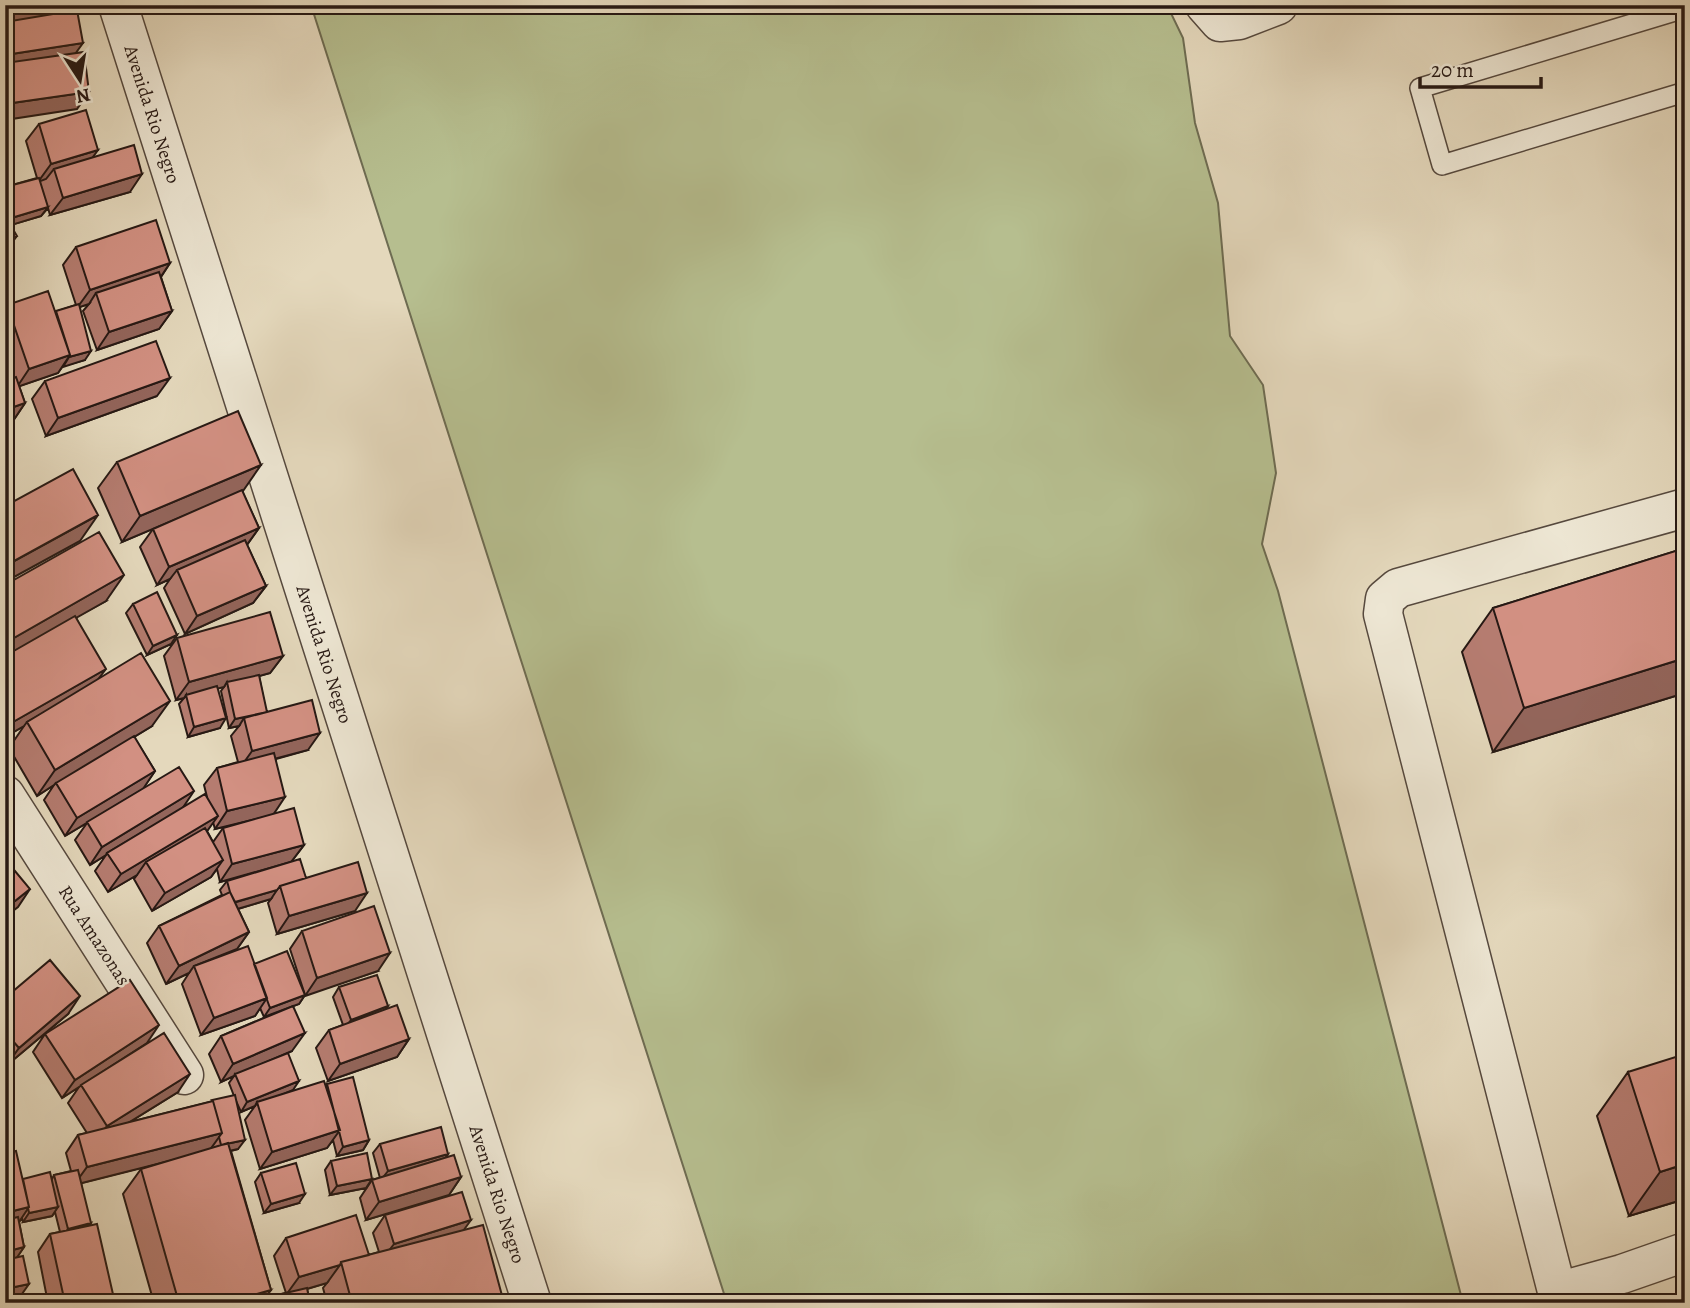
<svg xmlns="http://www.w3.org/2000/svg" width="1690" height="1308" viewBox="0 0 1690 1308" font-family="Alegreya,serif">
  <rect width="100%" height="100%" fill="#e4d8bc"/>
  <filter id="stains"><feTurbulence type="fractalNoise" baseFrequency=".00286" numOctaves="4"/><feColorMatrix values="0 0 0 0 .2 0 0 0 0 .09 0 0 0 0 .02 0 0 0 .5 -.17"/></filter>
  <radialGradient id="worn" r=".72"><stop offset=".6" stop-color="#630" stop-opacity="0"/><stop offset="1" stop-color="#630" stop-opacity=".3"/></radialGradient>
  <path fill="#b6be8f" stroke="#6e6c52" stroke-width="2" d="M311,5H1167L1183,38L1195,123L1218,203L1230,336L1263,385L1276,473L1262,544L1278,591L1463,1303H727Z"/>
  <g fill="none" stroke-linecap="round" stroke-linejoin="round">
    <g stroke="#56493e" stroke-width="22">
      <path id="lane" d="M1685,8L1420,88L1442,165L1685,92"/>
    </g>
    <g stroke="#56493e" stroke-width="41">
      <path id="street" d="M118,5L532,1303
        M1205,5L1220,22L1239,20L1278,5
        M5,795L184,1075
        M1557,1292L1622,1274L1685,1252
        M1560,1303L1383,614L1385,599L1398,588L1685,508"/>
    </g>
    <use href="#lane" stroke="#ede6d3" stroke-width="19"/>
    <use href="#street" stroke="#ede6d3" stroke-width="38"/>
  </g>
  <path fill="#b57c70" stroke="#271914" stroke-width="2" fill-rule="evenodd" d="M39,124L93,157L130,192L50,215L48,208L41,216L10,225L5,252V187L37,178L26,141Z
    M76,247L170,263L161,277L172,311L159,329L97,350L83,311L89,304L79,307L85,360L63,366L58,373L19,386L25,403L13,421L5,424V381L14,378L5,353V308L7,305L55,312L76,305L63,265Z
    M45,381L157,396L46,436L32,399Z
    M117,462L242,491L259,528L247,545L266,586L253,603L185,634L164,588L170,579L157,585L140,547L153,529L166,523L122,542L98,488Z
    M1685,548V693L1493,752L1462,652L1493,608Z
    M5,585L106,601L76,617L99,678L152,726L134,737L155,771L143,788L183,807L207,797L204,785L217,768L238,762L231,736L239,726L229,728L221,691L224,687L218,688L220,728L188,737L179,704L184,698L176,700L164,656L177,638L283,656L270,673L259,676L266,712L308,750L276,759L273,814L304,845L292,861L306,878L355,911L277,934L268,903L271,899L238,909L249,932L237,949L254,964L304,992L290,949L302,931L378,971L305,995L299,1004L293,1006L292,1051L283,1055L293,1090L283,1094L326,1085L327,1084L369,1140L363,1150L337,1156L333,1140L327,1148L260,1169L245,1120L255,1106L241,1112L236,1101L238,1149L231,1151L271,1290L264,1298L286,1293L274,1256L286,1238L369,1255L379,1252L373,1233L385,1215L464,1230L504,1303H327L323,1288L327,1283L307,1289L310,1303H154L123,1194L141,1169L152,1165L81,1183L89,1226L115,1303H48L38,1252L50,1234L60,1232L55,1212L52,1216L23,1222L22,1218L19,1222L24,1247L17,1257V1301L5,1303L23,1179H52L54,1175L71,1171L66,1153L78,1135L87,1133L68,1103L79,1087L62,1098L33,1052L45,1034L147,1043L117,1062L178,1092L130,1122L234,1096L229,1083L234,1076L221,1082L209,1054L221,1036L280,1011L264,1017L260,1008L255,1016L201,1035L182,984L189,973L166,984L147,943L159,926L222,895L220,890L227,881L269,868L220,882L217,869L211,877L152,911L134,879L137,875L108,892L95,871L106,855L90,865L75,840L87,823L65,836L44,800L54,785L37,796L9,748L24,726L5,737ZM258,818L223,828L213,842L207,831L213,822L215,829Z
    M133,604L171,644L147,655L126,613Z
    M339,987L385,1009L409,1039L397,1057L328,1081L316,1048L329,1030L343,1025L333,997Z
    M5,998L68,1014L6,1066L5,1065Z
    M1628,1072L1685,1199L1629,1216L1597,1116Z
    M380,1144L448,1154L446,1158L461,1177L449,1195L366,1220L360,1198L372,1180L380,1178L373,1153Z
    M331,1161L366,1188L330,1195L325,1170Z
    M261,1173L299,1203L264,1213L255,1182Z"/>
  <path fill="#93655b" stroke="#271914" stroke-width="2" d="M5,5H67L59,17L5,22Z
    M83,43L70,61L5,71V55Z
    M89,92L77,109L5,120V104Z
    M98,150L85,168L54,169L46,179L38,182L51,164Z
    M142,174L130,192L50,215L63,198Z
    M48,207L41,216L5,227V222L8,219Z
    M17,236L5,252V242Z
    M170,263L158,281L96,293L89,304L77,308L90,290Z
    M172,311L159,329L97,350L109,332Z
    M91,351L85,360L63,367L69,357Z
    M70,355L58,373L17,387L29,369Z
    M170,378L157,396L46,436L58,418Z
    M25,403L13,421L5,424V410Z
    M261,465L243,491L122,542L140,516Z
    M98,515L80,541L5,582V566Z
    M259,528L246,546L177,570L170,579L157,585L169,567Z
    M124,575L106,601L5,658V643Z
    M266,586L253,603L185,634L197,616Z
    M177,635L171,644L147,655L153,646Z
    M283,656L270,673L228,685L227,682L224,687L186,697V695L184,698L176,700L189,682Z
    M1685,658V693L1493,752L1524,708Z
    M106,669L93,686L27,722L24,726L5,737V733L13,722Z
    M170,701L152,726L57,784L56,783L54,785L37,796L55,770Z
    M267,712L244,718L239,726L229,728L235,719Z
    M226,718L220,728L188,737L194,727Z
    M320,733L308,750L240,768L252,751Z
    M155,771L143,789L65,836L77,818Z
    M194,791L182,809L107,853L106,855L90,865L102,847Z
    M285,797L273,815L215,829L227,811Z
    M218,816L205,834L146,862L137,875L108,892L121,874Z
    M304,845L291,862L220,882L232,864Z
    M223,860L211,877L152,911L165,893Z
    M30,889L18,907L5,917V909Z
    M277,890L271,899L227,912L233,903Z
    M367,893L355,911L277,934L289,916Z
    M249,932L237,949L194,966L189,973L166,984L179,966Z
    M390,953L378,971L305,996L317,978Z
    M305,995L299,1004L264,1017L270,1008Z
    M80,996L68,1014L6,1066L19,1048Z
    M267,998L255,1016L201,1035L214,1018Z
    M388,1006L381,1016L344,1029L351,1020Z
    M159,1025L147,1043L62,1098L75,1080Z
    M305,1033L292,1051L236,1075L235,1074L234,1076L221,1082L233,1064Z
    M409,1039L397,1057L328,1081L340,1064Z
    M190,1074L178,1092L94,1144L107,1126Z
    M299,1081L293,1090L258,1105L257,1102L255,1106L241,1112L247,1102Z
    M340,1130L327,1148L260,1169L272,1152Z
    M222,1133L209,1151L74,1185L87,1167Z
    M245,1140L238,1149L215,1154L221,1145Z
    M369,1140L363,1150L337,1156L343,1147Z
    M448,1154L442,1163L381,1180L388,1171Z
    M1685,1164V1199L1629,1216L1660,1172Z
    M461,1177L449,1195L366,1220L379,1202Z
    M372,1179L366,1188L330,1195L337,1186Z
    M305,1194L299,1203L264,1213L271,1204Z
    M29,1207L17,1225L5,1228V1213Z
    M58,1207L52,1216L23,1222L29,1213Z
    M471,1220L458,1238L381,1261L394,1244Z
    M91,1223L85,1232L61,1238L68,1229Z
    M24,1247L12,1265L5,1267V1252Z
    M340,1265L327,1283L286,1295L299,1277Z
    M29,1284L17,1301L5,1303V1289Z
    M271,1290L261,1303H225Z"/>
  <path fill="#d29082" stroke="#271914" stroke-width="2" d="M77,10L83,43L5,55V22Z
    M84,52L89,92L5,104V63Z
    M86,110L98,150L51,164L39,124Z
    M134,145L142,174L63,198L54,169Z
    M39,178L48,207L8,219L5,210V187Z
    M5,216L17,236L5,242Z
    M156,220L170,263L90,290L76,247Z
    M159,272L172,311L109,332L96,293Z
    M48,291L70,355L29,369L7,305Z
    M79,304L91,351L69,357V356L70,355L56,311Z
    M156,341L170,378L58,418L45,381Z
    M16,377L25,403L5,410V381Z
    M238,411L261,465L140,516L117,462Z
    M73,469L98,515L5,566V506Z
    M242,490L259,528L169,567L153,529Z
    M99,532L124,575L5,643V585Z
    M245,540L266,586L197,616L177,570Z
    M1685,548V658L1524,708L1493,608Z
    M157,592L177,635L153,646L133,604Z
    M270,612L283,656L189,682L177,638Z
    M75,616L106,669L13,722L5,708V656Z
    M141,653L170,701L55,770L27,722Z
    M259,675L267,712L235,719L227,682Z
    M217,686L226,718L194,727L186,695Z
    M312,700L320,733L252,751L244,718Z
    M134,736L155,771L77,818L56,783Z
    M274,753L285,797L227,811L217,768Z
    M179,767L194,791L102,847L87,822Z
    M205,794L218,816L121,874L107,853Z
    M294,808L304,845L232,864L223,828Z
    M205,828L223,860L165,893L146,862Z
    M5,859L30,889L5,909Z
    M300,859L306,878L280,886L277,890L235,902L230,892L227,881Z
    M358,862L367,893L289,916L280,886Z
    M230,892L249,932L179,966L159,926Z
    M374,906L390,953L317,978L302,931Z
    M248,946L267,998L214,1018L194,966Z
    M287,951L305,995L270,1008L254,964Z
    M50,960L80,996L19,1048L5,1032V998Z
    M377,975L388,1006L351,1020L339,987Z
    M130,980L159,1025L75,1080L45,1034Z
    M397,1005L409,1039L340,1064L329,1030Z
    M293,1006L305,1033L233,1064L221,1036Z
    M164,1033L190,1074L107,1126L81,1085Z
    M288,1053L299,1081L247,1102L235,1074Z
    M1685,1054V1164L1660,1172L1628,1072Z
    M353,1077L369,1140L343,1147L327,1084Z
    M324,1081L340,1130L272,1152L257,1102Z
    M235,1095L245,1140L221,1145L219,1137L222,1133L213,1101L212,1100Z
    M213,1101L222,1133L87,1167L78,1135Z
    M441,1127L448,1154L388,1171L380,1144Z
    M228,1143L271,1290L225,1303H179L141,1169Z
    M16,1151L29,1207L5,1213V1153Z
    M367,1153L372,1179L337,1186L331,1161Z
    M454,1155L461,1177L379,1202L372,1180Z
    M296,1163L305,1194L271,1204L261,1173Z
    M78,1170L91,1223L68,1229L54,1175Z
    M50,1172L58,1207L29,1213L28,1208L29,1207L23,1179Z
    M462,1192L471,1220L394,1244L385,1215Z
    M356,1215L369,1255L341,1262L340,1265L299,1277L286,1238Z
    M18,1217L24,1247L5,1252V1220Z
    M97,1224L115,1303H65L50,1234Z
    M483,1225L504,1303H352L341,1262Z
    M23,1256L29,1284L5,1289V1260Z
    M307,1288L310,1303H265L264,1298Z"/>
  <g text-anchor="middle" stroke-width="5" stroke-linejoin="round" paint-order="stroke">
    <g font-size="19" fill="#271914" stroke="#ede6d3">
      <text transform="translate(153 114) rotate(72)" y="7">Avenida Rio Negro</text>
      <text transform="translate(325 654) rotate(72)" y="7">Avenida Rio Negro</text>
      <text transform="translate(95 935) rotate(57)" y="7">Rua Amazonas</text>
      <text transform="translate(498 1194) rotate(72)" y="7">Avenida Rio Negro</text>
    </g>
  </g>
  <rect width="1690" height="1308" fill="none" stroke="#e4d8bc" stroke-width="28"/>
  <rect x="7" y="7" width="1676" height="1294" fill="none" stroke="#271914" stroke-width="3.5"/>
  <rect x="14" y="14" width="1662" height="1280" fill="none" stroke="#271914" stroke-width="2"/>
  <g transform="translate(80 80) rotate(168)" stroke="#ede6d3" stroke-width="5" paint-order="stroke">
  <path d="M0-5L12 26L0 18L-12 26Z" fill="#271914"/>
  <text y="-10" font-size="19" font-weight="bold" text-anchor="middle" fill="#271914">N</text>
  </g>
  <path d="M1420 77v10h121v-10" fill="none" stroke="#271914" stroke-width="3.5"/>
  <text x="1431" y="77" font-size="21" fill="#271914" stroke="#ede6d3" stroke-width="5" paint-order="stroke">20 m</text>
  <rect width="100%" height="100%" filter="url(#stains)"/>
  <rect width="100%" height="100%" fill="url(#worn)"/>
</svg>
